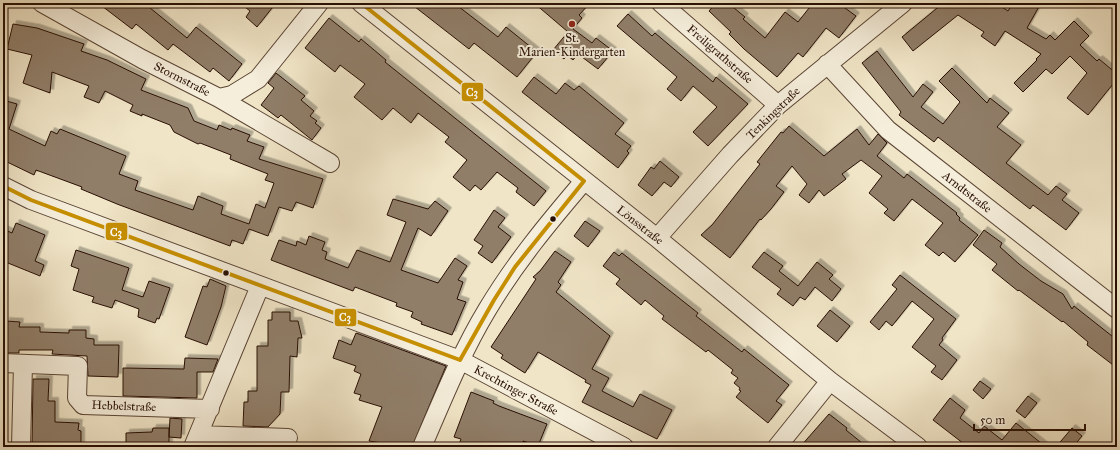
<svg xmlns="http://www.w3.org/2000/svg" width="1120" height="450" viewBox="0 0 1120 450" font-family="'IM FELL Great Primer',serif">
  <defs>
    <filter id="shadow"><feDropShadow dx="3.5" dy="-3.5" stdDeviation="0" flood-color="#0004"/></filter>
  </defs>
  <rect width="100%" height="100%" fill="#f0e5c7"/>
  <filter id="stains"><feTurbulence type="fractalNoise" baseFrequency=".005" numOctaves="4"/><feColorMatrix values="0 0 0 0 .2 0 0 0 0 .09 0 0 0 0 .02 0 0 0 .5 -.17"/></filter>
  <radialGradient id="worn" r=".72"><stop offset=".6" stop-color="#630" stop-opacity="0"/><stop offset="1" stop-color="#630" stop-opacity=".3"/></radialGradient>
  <path fill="#907e69" stroke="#280f03" filter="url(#shadow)" d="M98,3H144L187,38L196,27L242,64L229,81L213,68L210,72L173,44L168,50L136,24L132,29Z
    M240,3H276L257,27L246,17L250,11Z
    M410,3H454L498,37L506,27L537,52L517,77L474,43L469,49Z
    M534,3H590L579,15L582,18L573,29L592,43L596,38L613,51L598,69L578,54L573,60L567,55L564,59L553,50L568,32Z
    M716,3H728L745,17L743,19L765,38L785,12L798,22L813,3H849L845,8L856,16L839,38L826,28L803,57L798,53L777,77L744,49L729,34L731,32L709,11Z
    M941,3H996L1008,11L1013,3H1041L1027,28L1046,39L1050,35L1055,40L1074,21L1089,36L1080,45L1097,61L1099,59L1117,74V79L1088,115L1067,98L1087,73L1070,56L1052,74L1046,69L1023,92L1014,83L1037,60L1036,59L1041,54L1005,31L995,46L981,36L984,32L958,15L913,51L902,37L942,4Z
    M628,14L652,36L655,33L713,82L716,77L748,104L708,146L693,132L717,107L693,86L681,101L667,89L677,77L617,26Z
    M329,18L359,42L361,39L386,60L385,62L546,191L534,206L516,192L518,188L497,172L481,190L475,185L470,191L453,177L467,160L445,142L449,137L418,113L411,123L393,108L382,120L354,97L365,84L340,65L335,72L305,48Z
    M13,24L37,28L84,44L81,51L107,60L146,79L141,90L188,108L194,121L217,130L219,125L231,130L232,128L250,135L247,141L264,147L259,159L323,179L313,208L296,202L292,211L279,207L268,236L249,229L243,244L232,240L230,246L117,204L81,189L82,187L36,170L34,175L3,160V100L17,104L9,129L45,146L51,131L57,134L60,129L126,156L119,174L138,181L135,190L193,210L198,196L223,206L221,214L249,224L256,204L265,208L274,183L265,180L268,174L230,159L231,155L200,143L198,144L174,132L170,125L142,114V116L130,111L133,105L105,91L99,103L84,97L89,86L52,72L50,93L23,83L32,55L7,49Z
    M877,51L913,97L923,84L933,92L921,107L943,124L960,102L939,81L952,68L987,103L990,98L1009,113L997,127L1021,145L1006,163L1048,195L1056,186L1067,194L1062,200L1079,213L1066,230L1033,205L1030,209L938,137L934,142L899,115L901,112L862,63Z
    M276,73L305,96L301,100L314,111L310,116L317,121L315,123L321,128L312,140L281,115L278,118L261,105L274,88L268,83Z
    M534,77L556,94L565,83L574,90L579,86L624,123L615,134L631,146L627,151L629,153L618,168L522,92Z
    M789,126L824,156L857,129L869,145L878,134L887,143L877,156L904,178L907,174L957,213L956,214L960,218L959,220L978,235L955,262L943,252L939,256L925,245L943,223L912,199L894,221L884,213L888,209L869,193L882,176L861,160L842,174L846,179L824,196L819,190L809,203L799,195L807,184L792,166L776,186L784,192L771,209L761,220L760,219L730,258L701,235L712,225L760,164L757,162L781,132L783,133Z
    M660,161L679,177L671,187L664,182L652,196L638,185L651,167L654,169Z
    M393,199L428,209L435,201L448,211L431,236L418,228L401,270L438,283L455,258L467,266L458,280L463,282L457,299L466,302L452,335L421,324L422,322L411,317L413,312L396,306L397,303L355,287L353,291L271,260L279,240L296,246L297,241L306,245L309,236L325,242L322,250L327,252L325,259L348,268L357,250L390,262L406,222L387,215Z
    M494,210L505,218L498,227L511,237L492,263L478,253L483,246L474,240Z
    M585,221L600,231L588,247L574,236Z
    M16,223L45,235L35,261L44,265L40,276L3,261V229L12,233Z
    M984,230L1002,243L1000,247L1019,264L1041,281L1063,294L1072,309L1074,306L1117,340V368L1087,345L1088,342L1063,321L1062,322L1019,290L1018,291L992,270L997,264L973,245Z
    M76,250L129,268L122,290L143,297L149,281L170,288L159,319L157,318L155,323L138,317L139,309L115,300L112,308L92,302L94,297L73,290L79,269L71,266Z
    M555,251L571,262L558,282L561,285L556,292L610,336L592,369L609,378L602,391L633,407L640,394L672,410L657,439L582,402L591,385L585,382L586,380L538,352L525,373L501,358L503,355L491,347L536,279L533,277L540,271Z
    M614,252L619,256L622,253L698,313L696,316L742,352L744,349L789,385L776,401L782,405L768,423L736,397L741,391L739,390L740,388L734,383L738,378L731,373L733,370L708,350L706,352L662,319L664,316L645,300L641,305L616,284L620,279L603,266Z
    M764,252L783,266L779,271L798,286L817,262L833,275L829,279L841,289L832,301L815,287L805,300L800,297L793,306L777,294L781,289L752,267Z
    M900,275L956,319L942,338L943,340L939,345L957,360L942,380L931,372L936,366L912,347L934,319L912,301L892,326L886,321L879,330L870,322L897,289L892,285Z
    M210,279L226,286L221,307L207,345L185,337L203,286L207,287Z
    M830,310L850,326L837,342L817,326Z
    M272,312H290V321H298L302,338H298L297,357L290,356L289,392H281L280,414L268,427L243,426L244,402H248V391H257V346H268V320H272Z
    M6,321L20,322L19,327H40V332L69,333V330H86V338L94,339V345H119L118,377L88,376L87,356L52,354L53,350H19V353H5Z
    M356,333L446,366L412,447H380L382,443L369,441L382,407L359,400L361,395L354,393L361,374L354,371L356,366L333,358L339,340L351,345Z
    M185,358L218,359L213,372H197V398L123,396V368L184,369Z
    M33,379H49L48,401H55V422L79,423L78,430L81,431V447L42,445V447H32Z
    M980,381L991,389L983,399L973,390Z
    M471,392L494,401L493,403L499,406L547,424L538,446L523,441L524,447H458L461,439L454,437Z
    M1028,396L1037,403L1025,418L1016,411Z
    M950,398L965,410L960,418L979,433L984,426L1002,440L1016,423L1046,447H968L933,420Z
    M829,414L847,428L846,430L867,447H800Z
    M170,418L182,419L181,438L169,437Z
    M153,428H169V447H126V433L152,432Z
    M1072,428L1082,436L1073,447H1056Z"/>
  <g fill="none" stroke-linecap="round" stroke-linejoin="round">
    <g stroke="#5a4434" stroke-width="20">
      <path id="minor" d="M42,3L142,59L219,98L232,95L258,79L319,3
        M361,3L657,238L830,381L918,447
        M661,3L778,105
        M827,64L888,130L1117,309
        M219,98L330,163
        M3,186L31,200L460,360L624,447
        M657,238L730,155L778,105L903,3
        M3,363L78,366L77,398L83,405L210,409
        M198,435L288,438
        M21,447L23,364
        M193,447L260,286
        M422,447C442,401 461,353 487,310C515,263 549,222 584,181
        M777,447L830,381"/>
    </g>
    <use href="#minor" stroke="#f5eedb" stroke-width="18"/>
    <g stroke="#f5eedb" stroke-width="7">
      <path id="bus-1" d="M361,3L584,181
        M3,186L31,200L460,360
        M460,360L494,300L515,267L584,181"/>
    </g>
    <use href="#bus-1" stroke="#c68f01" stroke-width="4"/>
  </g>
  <circle fill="#8f2418" stroke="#f5eedb" stroke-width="1.5" cx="572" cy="24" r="4"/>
  <g fill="#280f03" stroke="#f5eedb" stroke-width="1.5">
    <circle cx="553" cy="219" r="3.5"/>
    <circle cx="226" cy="273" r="3.5"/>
  </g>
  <g text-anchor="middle" stroke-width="4" stroke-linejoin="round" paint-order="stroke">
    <g font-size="12" fill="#280f03" stroke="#f5eedb">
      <text x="572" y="42">St.<tspan x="572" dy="14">Marien-Kindergarten</tspan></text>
    </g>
    <g font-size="12" fill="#280f03" stroke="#f5eedb">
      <text transform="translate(720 54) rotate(41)" y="4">Freiligrathstraße</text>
      <text transform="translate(182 79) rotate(27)" y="4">Stormstraße</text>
      <text transform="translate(773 113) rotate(-44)" y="4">Tenkingstraße</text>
      <text transform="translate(967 192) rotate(38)" y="4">Arndtstraße</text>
      <text transform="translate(640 225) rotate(38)" y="4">Lönsstraße</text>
      <text transform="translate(516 390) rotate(28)" y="4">Krechtinger Straße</text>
      <text transform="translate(124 406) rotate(2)" y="4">Hebbelstraße</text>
    </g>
  </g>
  <g stroke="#f5eedb" stroke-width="1.5">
    <rect x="461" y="82" width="23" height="20" rx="4" fill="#c68f01"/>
    <rect x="105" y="222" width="23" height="19" rx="4" fill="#c68f01"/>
    <rect x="334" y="308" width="23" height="19" rx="4" fill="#c68f01"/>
  </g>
  <g font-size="11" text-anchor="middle" font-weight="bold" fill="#fff">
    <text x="472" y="96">C3</text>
    <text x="116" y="236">C3</text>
    <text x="345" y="321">C3</text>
  </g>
  <rect width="1120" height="450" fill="none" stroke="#f0e5c7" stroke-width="16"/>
  <rect x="4" y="4" width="1112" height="442" fill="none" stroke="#280f03" stroke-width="2"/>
  <rect x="8" y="8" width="1104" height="434" fill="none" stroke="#280f03"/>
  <path d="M974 424v6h111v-6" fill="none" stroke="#280f03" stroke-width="2"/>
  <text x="980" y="424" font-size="12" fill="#280f03" stroke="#f5eedb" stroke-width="3" paint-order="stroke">50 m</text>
  <rect width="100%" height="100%" filter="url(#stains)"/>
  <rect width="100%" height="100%" fill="url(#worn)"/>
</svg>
